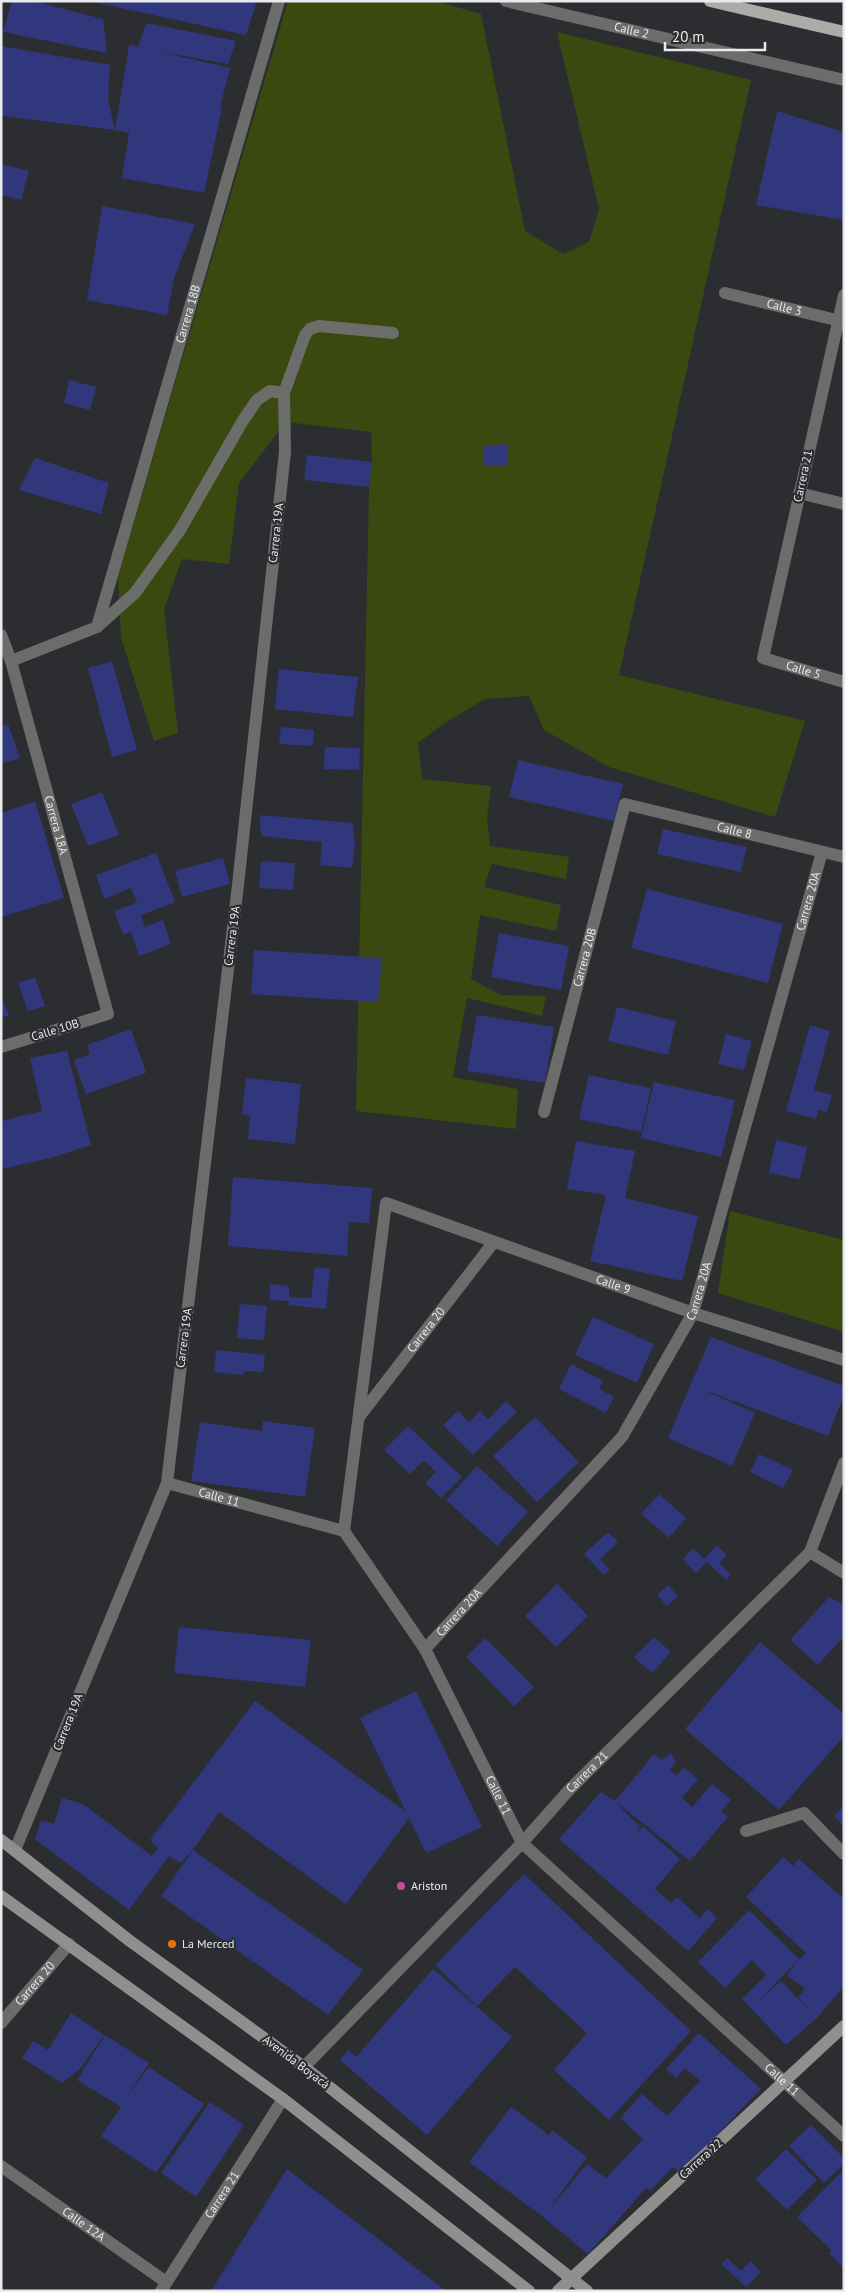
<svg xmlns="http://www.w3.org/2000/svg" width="845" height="2292" viewBox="0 0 845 2292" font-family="'PT Sans',sans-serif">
  <rect width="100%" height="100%" fill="#2c2d31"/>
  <path fill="#394910" d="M288,1H436L481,14L525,231L563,254L589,242L599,209L557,32L751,80L619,675L805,721L775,817L609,767L544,730L529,696L485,699L443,724L418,743L422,779L491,786L487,818L490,846L569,857L566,879L492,864L484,887L561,905L556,931L480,915L471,979L501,995L546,996L542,1016L467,998L453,1077L518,1089L516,1129L356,1111L369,487L372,462L371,432L286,422L239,483L229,564L182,559L164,609L178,733L154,741L121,638L118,576Z
    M730,1211L844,1240V1332L718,1293Z"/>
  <path fill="#31377c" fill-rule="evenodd" d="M12,1H33L103,19L107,53L3,32Z
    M88,1H257L246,35Z
    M146,23L236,41L228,64L156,51L230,68L220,107L222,108L204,193L122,178L129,133L115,130L129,45L138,47Z
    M1,46L110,65L108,99L115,130L1,116Z
    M777,111L844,132V220L756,205Z
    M1,164L29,171L21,200L1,195Z
    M102,206L195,224L174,278L167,315L87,300Z
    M69,380L96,387L90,410L64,403Z
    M507,444L508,465L484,466L483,446Z
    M307,455L372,462L369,487L304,480Z
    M35,458L109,483L101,514L19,490Z
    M112,661L137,750L112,757L88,668Z
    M279,669L358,677L353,717L275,709Z
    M8,724L20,758L1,764V726Z
    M281,727L314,730L313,746L279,744Z
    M325,747L360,748L359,770L324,769Z
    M518,760L623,784L614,821L509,797Z
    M102,792L119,835L88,846L71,804Z
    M35,801L64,898L1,917V813Z
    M260,815L353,823L355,845L352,868L320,865L322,842L261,836Z
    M663,829L747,847L741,872L657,854Z
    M156,853L175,902L141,915L145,927L163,920L171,944L139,956L131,932L123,934L114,911L136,903L139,908L131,888L104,899L96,875Z
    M223,858L230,884L182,897L175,871Z
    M261,861L295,863L293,890L259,888Z
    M647,889L783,924L768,983L631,948Z
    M499,933L569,946L561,990L491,977Z
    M254,950L382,958L378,1002L251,994Z
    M35,977L45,1006L28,1011L18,983Z
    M1,996L9,1015L1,1018Z
    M617,1007L676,1021L668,1055L608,1041Z
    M477,1015L554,1027L545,1083L467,1071Z
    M810,1025L830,1031L814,1090L832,1095L827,1112L818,1110L816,1119L786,1111Z
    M131,1029L146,1073L86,1094L74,1060L90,1054L87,1045Z
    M726,1034L752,1041L744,1070L718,1064Z
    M67,1051L91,1145L51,1158L1,1169V1121L42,1111L30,1058Z
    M589,1075L651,1088L641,1132L579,1119Z
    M246,1078L301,1084L295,1144L248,1139L250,1116L242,1114Z
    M654,1082L735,1100L721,1157L641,1138Z
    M776,1140L807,1147L800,1179L769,1173Z
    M576,1141L635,1151L625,1198L698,1216L682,1281L590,1261L606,1195L567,1189Z
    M233,1177L372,1188L369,1223L349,1222L347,1256L228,1246Z
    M315,1267L330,1269L326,1309L288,1305L289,1301L270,1300V1284L289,1286V1297L311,1298Z
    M240,1304L267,1306L264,1340L237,1338Z
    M593,1317L654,1344L637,1383L575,1355Z
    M711,1337L844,1386V1395L828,1436L701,1389L755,1413L732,1466L668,1438Z
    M216,1350L265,1355L263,1372L245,1371L243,1375L214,1372Z
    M571,1364L603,1381L599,1389L614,1397L606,1413L559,1389Z
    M506,1401L517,1412L473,1455L443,1425L458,1411L469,1422L480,1411L488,1420Z
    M535,1417L579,1462L537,1502L493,1456Z
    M263,1421L315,1428L305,1497L191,1481L200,1422L262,1431Z
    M408,1426L462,1477L441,1498L425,1483L436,1472L424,1460L410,1474L384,1450Z
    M759,1454L793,1470L783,1488L750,1472Z
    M477,1466L528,1512L497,1546L446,1500Z
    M659,1494L686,1518L669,1538L641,1514Z
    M608,1532L618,1542L600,1559L610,1570L604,1575L584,1554Z
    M717,1545L727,1555L719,1563L731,1575L726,1580L707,1562L696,1573L683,1559L693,1548L704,1559Z
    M557,1584L588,1616L556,1647L525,1616Z
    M668,1585L678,1596L667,1606L657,1595Z
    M829,1597L844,1605V1636L818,1665L790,1640Z
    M179,1627L311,1640L305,1687L174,1673Z
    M654,1637L671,1652L652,1673L634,1657Z
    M485,1638L534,1687L514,1706L466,1657Z
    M760,1642L844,1714V1736L779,1810L685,1729Z
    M416,1691L482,1827L426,1853L409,1818L346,1904L219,1812L193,1850L363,1970L328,2015L161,1896L193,1850L180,1863L169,1856L129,1910L35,1839L41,1820L54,1824L62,1798L83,1804L152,1856L158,1848L150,1840L255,1701L406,1812L360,1718Z
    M671,1753L676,1762L670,1770L677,1775L684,1767L698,1779L682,1798L692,1807L712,1784L731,1800L721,1811L728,1817L690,1861L615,1801L654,1754L662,1760Z
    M601,1792L615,1801L640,1827L634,1836L643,1826L680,1859L648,1897L655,1889L671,1903L677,1897L700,1918L707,1909L717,1918L688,1951L559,1839Z
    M844,1806V1826L834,1816Z
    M783,1857L793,1866L799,1859L844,1899V1986L816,2019L786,2045L742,1999L766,1975L752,1960L725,1988L698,1962L749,1910L799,1959L806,1953L746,1897ZM799,1959L787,1975L805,1989L798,1997L810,2011L781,1981L758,2002Z
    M524,1874L691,2031L609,2120L554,2070L587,2033L515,1967L477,2006L435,1965Z
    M433,1969L512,2037L427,2135L340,2060L348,2050L356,2057Z
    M71,2013L104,2035L79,2070L62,2083L22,2058L33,2041L48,2050Z
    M699,2033L761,2089L680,2173L673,2167L650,2191L646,2188L588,2254L543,2217L469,2162L511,2107L549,2135L552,2130L587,2157L547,2212L587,2164L606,2178L643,2139L620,2118L642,2094L667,2116L700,2081L685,2068L676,2078L666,2069Z
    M105,2035L149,2063L125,2099L149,2067L204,2104L156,2173L101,2136L121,2107L77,2080Z
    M210,2102L244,2125L196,2197L161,2173Z
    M811,2125L844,2158V2164L824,2183L789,2146Z
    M786,2149L817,2180L787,2210L755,2179Z
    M287,2169L446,2291H211Z
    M844,2169V2268L829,2253L831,2250L797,2217Z
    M727,2258L741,2271L751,2261L761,2272L746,2287L721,2264Z"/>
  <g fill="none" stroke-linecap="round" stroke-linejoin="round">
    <g stroke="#6c6d6b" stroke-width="12">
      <path id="s1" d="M506,1L844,80"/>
      <path id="s2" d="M725,293L844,322"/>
      <path id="s3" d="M844,295L763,658L844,682"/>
      <path d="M284,393L305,335L310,329L319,326L393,333"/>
      <path d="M799,493L844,504"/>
      <path id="s4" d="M97,627L279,1"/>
      <path id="s5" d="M1,635L11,661L108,1014L1,1047"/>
      <path d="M11,661L97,627L135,593L180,530L242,422L257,400L270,391L284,393L285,452L238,885L167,1483L15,1850"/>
      <path id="s6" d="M544,1112L625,804L844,857"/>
      <path id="s7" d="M359,1417L493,1243"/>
      <path id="s8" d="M167,1483L344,1531L425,1649L522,1843L844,2136"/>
      <path id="s9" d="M344,1531L386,1203L693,1313L844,1360"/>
      <path d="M810,1552L844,1573"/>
      <path id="s10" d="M425,1649L622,1437L693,1313L822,852"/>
      <path d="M746,1831L804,1813L844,1854"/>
      <path id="s11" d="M1,2023L69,1944"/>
      <path id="s12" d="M304,2067L522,1843L569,1790L810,1552L844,1463"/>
      <path id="s13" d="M1,2166L166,2282"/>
      <path id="s14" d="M161,2291L283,2099"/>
    </g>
    <path stroke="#8f908d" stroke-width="12" d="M1,1840L130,1941L304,2067L587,2291
      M1,1896L283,2099L529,2291
      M558,2291L844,2026"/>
    <path stroke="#aaaca7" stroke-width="12" d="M710,1L844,32"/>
  </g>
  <circle fill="#d1479c" stroke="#2c2d31" stroke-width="2" cx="401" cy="1886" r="5"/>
  <circle fill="#e8710a" stroke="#2c2d31" stroke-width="2" cx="172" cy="1944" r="5"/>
  <g text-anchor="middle" stroke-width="4.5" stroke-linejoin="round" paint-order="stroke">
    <g font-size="12" fill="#e9eaed" stroke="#2c2d31">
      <text dy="4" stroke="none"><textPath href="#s1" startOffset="129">Calle 2</textPath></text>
      <text dy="4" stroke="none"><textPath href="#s2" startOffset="61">Calle 3</textPath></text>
      <text dy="4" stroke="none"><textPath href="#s4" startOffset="326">Carrera 18B</textPath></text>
      <text transform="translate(803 476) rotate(-78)" y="4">Carrera 21</text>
      <text transform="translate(276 533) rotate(-84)" y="4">Carrera 19A</text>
      <text dy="4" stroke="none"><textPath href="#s3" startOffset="414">Calle 5</textPath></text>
      <text dy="4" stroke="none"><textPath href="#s5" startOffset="198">Carrera 18A</textPath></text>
      <text dy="4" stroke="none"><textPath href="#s6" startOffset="431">Calle 8</textPath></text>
      <text dy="4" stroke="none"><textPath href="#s10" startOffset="860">Carrera 20A</textPath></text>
      <text transform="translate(232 936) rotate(-83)" y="4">Carrera 19A</text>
      <text dy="4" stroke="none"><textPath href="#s6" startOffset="160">Carrera 20B</textPath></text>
      <text transform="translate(55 1030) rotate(-17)" y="4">Calle 10B</text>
      <text dy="4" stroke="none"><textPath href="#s9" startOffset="572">Calle 9</textPath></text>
      <text dy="4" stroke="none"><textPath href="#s10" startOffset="455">Carrera 20A</textPath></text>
      <text dy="4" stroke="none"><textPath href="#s7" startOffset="110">Carrera 20</textPath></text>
      <text transform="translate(184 1338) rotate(-83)" y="4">Carrera 19A</text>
      <text dy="4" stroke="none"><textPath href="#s8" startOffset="54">Calle 11</textPath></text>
      <text dy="4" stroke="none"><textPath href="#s10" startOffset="50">Carrera 20A</textPath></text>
      <text transform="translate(68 1722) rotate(-68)" y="4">Carrera 19A</text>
      <text dy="4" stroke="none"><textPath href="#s12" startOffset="409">Carrera 21</textPath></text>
      <text dy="4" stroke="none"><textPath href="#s8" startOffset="490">Calle 11</textPath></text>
      <text dy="4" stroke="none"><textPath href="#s11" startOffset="52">Carrera 20</textPath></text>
      <text transform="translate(296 2062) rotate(37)" y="4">Avenida Boyacá</text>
      <text dy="4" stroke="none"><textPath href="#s8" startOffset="895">Calle 11</textPath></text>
      <text transform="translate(701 2159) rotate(-42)" y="4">Carrera 22</text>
      <text dy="4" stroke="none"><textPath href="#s14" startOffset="114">Carrera 21</textPath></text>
      <text dy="4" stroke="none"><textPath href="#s13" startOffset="101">Calle 12A</textPath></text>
    </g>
    <g font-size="12" fill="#e9eaed" stroke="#2c2d31" text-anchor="start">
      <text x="411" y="1890">Ariston</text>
      <text x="182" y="1948">La Merced</text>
    </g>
  </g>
  <rect width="845" height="2292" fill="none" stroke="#e9eaed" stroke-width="5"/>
  <path d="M665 42v8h100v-8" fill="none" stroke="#e9eaed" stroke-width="2.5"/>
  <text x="672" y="42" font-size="15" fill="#e9eaed" stroke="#2c2d31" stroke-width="4" paint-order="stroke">20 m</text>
</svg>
